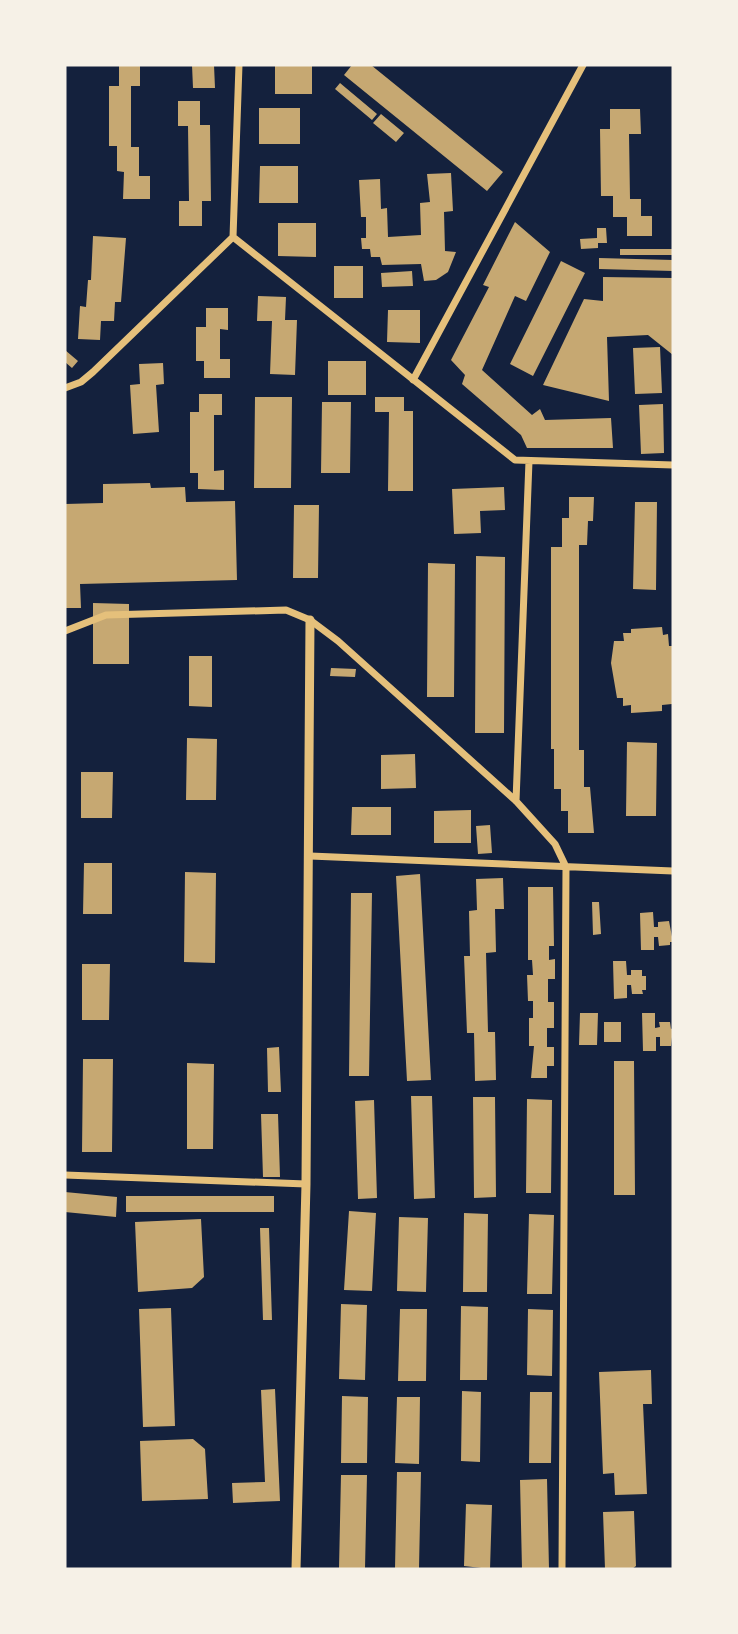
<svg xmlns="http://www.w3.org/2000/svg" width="738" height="1634" viewBox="0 0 738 1634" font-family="Signika,sans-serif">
  <rect width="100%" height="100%" fill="#14213d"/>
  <path fill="#c6a872" d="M119,65H140V86H131V147H139V176H150V199H123L124,172L117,171V146H109V86H119Z
    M192,65H214L215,88H193Z
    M275,65H312V94H275Z
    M352,65H371L503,172L487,191L344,75Z
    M340,83L377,114L372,120L335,89Z
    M178,101H200V125H210L211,201H202V226H179V201H189L188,126H178Z
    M259,108H300V144H259Z
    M610,109H640L641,134H629L630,199H641V216H652V236H627V217H613V196H601L600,129H610Z
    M381,114L404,133L396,142L373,123Z
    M260,166H298V203H259Z
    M451,173L453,211L444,212L445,251L456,252L448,272L436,280L424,281L421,264L382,265L380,257H371L370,249H362L361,238H366V217H361L359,180L380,179L381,209L387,208L388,237L421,235L420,203L430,202L427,174Z
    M515,222L550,252L526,301L515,296L482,370L532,415L540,409L545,420L611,418L613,448H527L521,435L462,384L465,375L451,360L489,287L483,285Z
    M278,223H316V257L278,256Z
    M597,228H606L607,243H598V248L581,249L580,239L597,238Z
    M93,236L126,238L121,302H115L114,321H101L100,340L78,339L80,306L86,307L88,280H91Z
    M620,249H673V255H620Z
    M599,258L673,260V271L599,269Z
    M561,261L585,273L533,376L510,364Z
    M334,266H363V298H334Z
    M412,271L413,286L382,287L381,273Z
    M603,277L673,278V355L648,335L607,337L609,401L543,385L584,299L603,301Z
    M258,296L286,297L285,320H297L295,375L270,374L272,321H257Z
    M206,308H228V330L220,329V359H230V378H204V361H196V327H206Z
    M388,310H420V343L387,342Z
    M660,347L662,393L635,394L633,348Z
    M65,350L78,361L72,368L65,362Z
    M328,361H366V395H328Z
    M163,363L164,384L156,385L159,432L133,434L130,385L140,384L139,364Z
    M199,394H222V415H214V471L224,470V490L198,489V473H190V412H199Z
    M255,397H292L291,488H254Z
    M375,397H404V411H413V491H388L389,412H375Z
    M322,402H351L350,473H321Z
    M663,404L664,453L641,454L639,405Z
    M150,483L151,488L185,487L186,502L235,501L237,580L80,584L81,608H65V504L103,503V484Z
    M504,487L505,510L480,511L481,533L454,534L452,489Z
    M569,497H594L593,521H588L587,545H579V750H584V787H590L594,833H568V811H561V789H554V749H551V547H562V518H569Z
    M635,502H657L656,590L633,589Z
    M294,505H319L318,578H293Z
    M476,556L505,557L504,733H475Z
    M428,563L455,564L454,697H427Z
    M93,603L129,604V664H93Z
    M662,627L663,635L668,634L669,646H673L672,704L662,705V711L631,713V705L623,706V698H617L611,663L614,641H624L623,633H631V629Z
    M189,656H212V707L189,706Z
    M331,668L356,669L355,677L330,676Z
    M187,738L217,739L216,800H186Z
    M627,742L657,743L656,816H626Z
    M415,754L416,788L381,789V755Z
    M81,772H113L112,818H81Z
    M352,807H391V835H351Z
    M471,810V843H434V811Z
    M490,825L492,853L478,854L476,826Z
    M84,863H112V914H83Z
    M185,872L216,873L215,963L184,962Z
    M420,874L431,1080L407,1081L396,876Z
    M503,878L504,909H495L496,952L486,953L488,1032H495L496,1080L475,1081L474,1033H467L464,956H470L469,911L477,910L476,879Z
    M528,887H553L554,946H549V960L555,959V979H548V1002H554V1028H547V1047H554V1066H547V1078H531L534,1046H529V1018H533V1001H528L527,975H533L532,960H528Z
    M351,893H372L369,1076H349Z
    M592,902H599L601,934L593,935Z
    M653,912L654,927H658V922L669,921L673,942H670V945L659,946L658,937H654V950H641L640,913Z
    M613,961H626L627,975H631V970H642V976H646V990H642L643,994H632L631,985H627V998L614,999Z
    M82,964H110L109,1020H82Z
    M580,1013H598L597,1045H579Z
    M642,1013H655V1028L660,1027L659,1022H670L671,1029L673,1028L671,1046H660V1037H656V1051H643Z
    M604,1022H621V1042H604Z
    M279,1047L281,1092H268L267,1048Z
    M83,1059H113L112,1152H82Z
    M614,1061H634L635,1195H614Z
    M187,1063L214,1064L213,1149H187Z
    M411,1096H432L435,1198L414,1199Z
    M473,1097H495L496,1197L474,1198Z
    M527,1099L552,1100L551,1193H526Z
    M374,1100L377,1198L358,1199L355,1101Z
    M261,1114H278L280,1177H263Z
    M65,1192L117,1197L116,1217L65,1212Z
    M126,1196H274V1212H126Z
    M349,1211L376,1213L372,1291L344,1290Z
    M464,1213L488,1214L487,1292H463Z
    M529,1214L554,1215L552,1294H527Z
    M399,1217L428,1218L426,1292L397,1291Z
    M201,1219L204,1277L192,1288L138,1292L135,1222Z
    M260,1228H269L272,1320H263Z
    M341,1304L367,1305L365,1380L339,1379Z
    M461,1306L488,1307L487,1380H460Z
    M171,1308L175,1426L143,1427L139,1309Z
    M400,1309H427L426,1381H398Z
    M528,1309L553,1310L552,1376L527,1375Z
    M651,1370L652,1404H643L647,1494L615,1495L614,1473L603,1474L599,1372Z
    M275,1389L280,1501L233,1503L232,1483L265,1482L261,1390Z
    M462,1391L481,1392L480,1462L461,1461Z
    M530,1392H552L551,1463H529Z
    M342,1396L368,1397L367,1463H341Z
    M397,1397H420L419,1464L395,1463Z
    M193,1439L205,1449L208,1499L142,1501L140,1441Z
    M397,1472H421L419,1569H395Z
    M341,1475H367L365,1569H339Z
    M547,1479L549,1569H522L520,1480Z
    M466,1504L492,1505L490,1569L464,1566Z
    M634,1511L636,1566L632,1569H605L603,1512Z"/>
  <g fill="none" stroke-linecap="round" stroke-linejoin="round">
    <path stroke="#e5c07b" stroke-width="7" d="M233,237L515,460L673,465
      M413,380L583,65
      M65,388L81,382L93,372L233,237L239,65
      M65,631L106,615L286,610L310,620L338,641L516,801L555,844L566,867L562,1569
      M516,801L529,461
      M310,856L673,871
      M65,1175L306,1184"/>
    <path stroke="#e5c07b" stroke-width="9" d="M296,1569L306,1184L310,620"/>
  </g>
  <rect width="738" height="1634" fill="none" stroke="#f6f1e7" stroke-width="133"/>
</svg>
